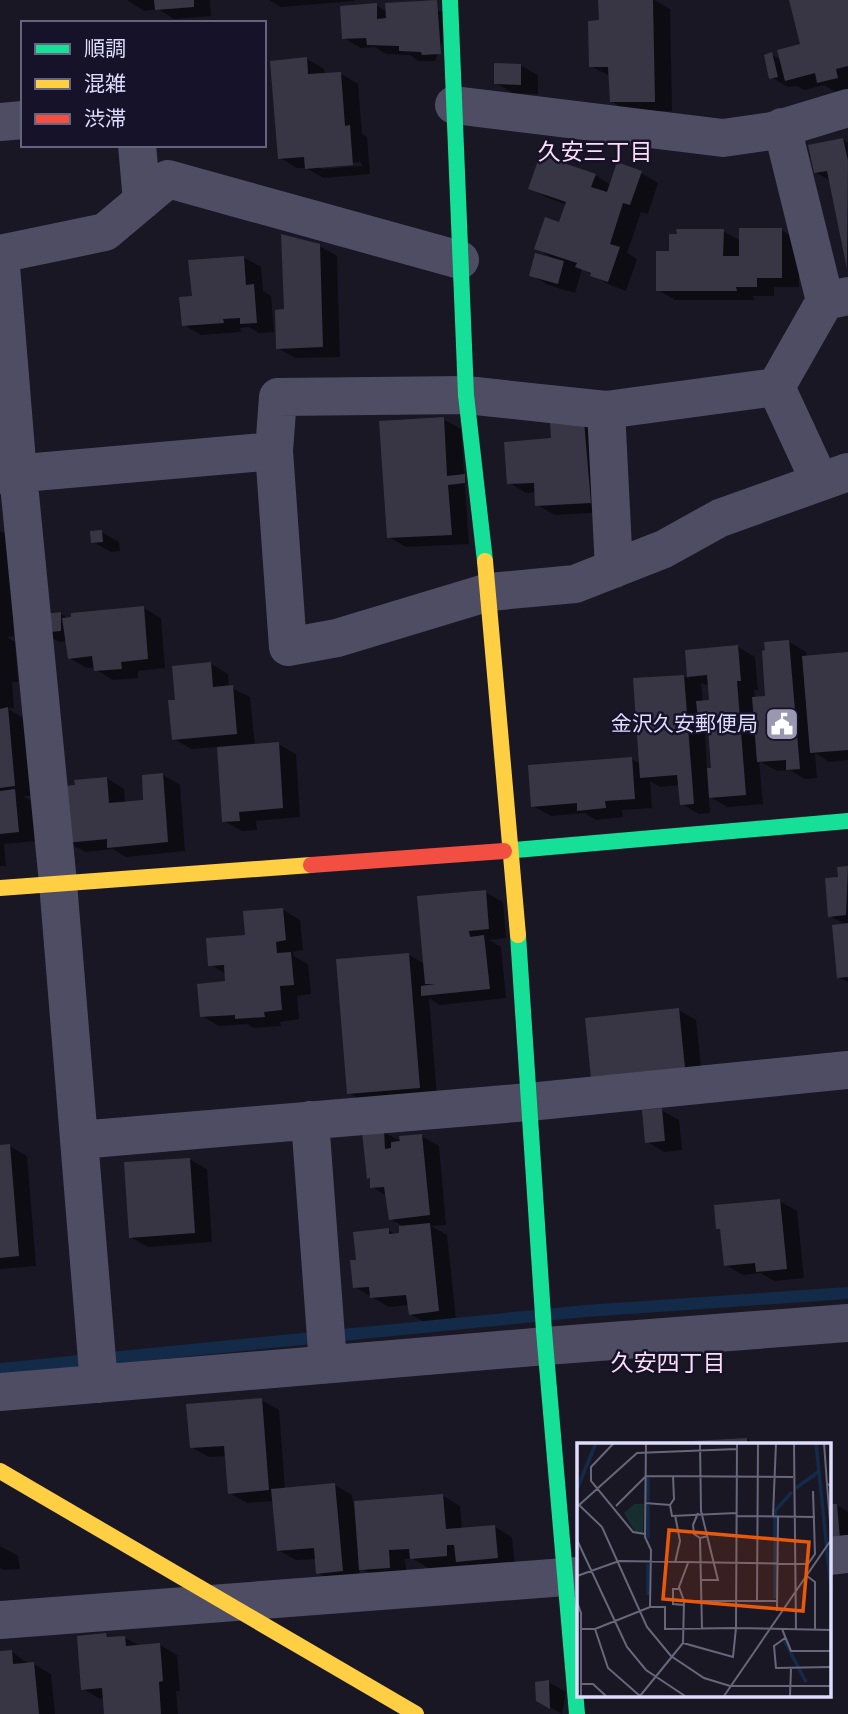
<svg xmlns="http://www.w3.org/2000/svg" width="848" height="1714" viewBox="0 0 848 1714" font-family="'DM Sans','Noto Sans JP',sans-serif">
  <rect width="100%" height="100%" fill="#191724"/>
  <path fill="#0007" fill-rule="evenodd" d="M127,0H210L211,16L174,19L158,9L144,11Z
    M269,0H354L355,1L281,7Z
    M600,0H654L670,9L672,111L629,112L611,101L610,76L590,66L601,22Z
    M790,0H848V89L836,92L824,85L804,90L797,86L788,87L771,77V54L781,60L803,45Z
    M376,5L387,12L454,11L435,61H418L410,55L386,54L375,47L361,48L343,38Z
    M307,59L324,69L325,75L341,74L358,84L362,134L367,137L370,174L324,178L306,168H297L280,158ZM361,162L362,166L322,169L318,166Z
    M520,65L538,75V94L513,93L495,83Z
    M843,140L848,143V267L831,181L815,172Z
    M170,145H193V147L174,148Z
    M641,173L658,183L648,214L641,212L627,253L637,259L626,291L610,285L582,269L575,293L548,285L531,275L554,259L536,248L561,224L567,205L548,198L530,188L595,175L611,185Z
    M781,230L799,240V287H774V296H753L754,300H675L658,290L671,253L723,231L741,241Z
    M319,246L337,256L340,357L295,358L278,348L286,311Z
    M243,257L261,267L263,291L271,296L274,332L259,333L249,327L240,328L241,332L201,335L184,325L193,297Z
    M443,419L461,429L469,544L406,547L389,537Z
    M583,422L601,433L608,512L555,515L537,505L536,492L526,493L508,482L553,440Z
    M0,531L10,536L14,636L7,637L15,642L18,682H12L14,708L8,709L25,719L32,796H23L32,801L36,841L4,844L6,866H0Z
    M102,532L119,542L120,551L111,552L93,542Z
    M144,608L161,618L165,668L138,671V678L113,680L96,670V667L87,668L69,658L67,641L59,642L41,632L61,614L69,619Z
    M789,642L806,652L807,657L848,654V760L829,762L815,753L817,778L805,779L790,770L777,771L759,761L763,804L728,807L709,797L710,813L699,814L682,804L680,785L660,787L650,781L652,808L622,810L623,817L596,820L585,813L551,816L533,806L631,759L641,764L684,676L689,679L687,652L738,647L755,657L758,690H754L755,698L767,697ZM701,683L710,686L711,702H703ZM705,730L710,733L713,769L707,770Z
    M211,664L228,674L229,687L250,697L255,746L278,744L296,754L300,817L256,821L257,830L242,831L224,821L218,747L191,749L174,739L176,701Z
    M163,775L180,785L185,851L126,857L113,849L85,852L68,842L77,787L107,778L124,789L125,803L145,802Z
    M848,868V982L838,977L846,925L830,916L840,879L839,869Z
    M485,892L503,902L506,938L489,940L501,947L506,998L440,1005L429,998L437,1097L367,1103L349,1093L409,955L425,964Z
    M283,910L300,920L303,950L293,952L294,956L308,964L311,994L297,996L299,1019L280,1022L281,1026L254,1028L247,1024L219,1026L202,1016L227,983L226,974L210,964Z
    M679,1010L696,1020L702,1077L587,1020Z
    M661,1110L679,1120L682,1150L664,1152L647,1142Z
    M383,1132L402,1142L421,1136L439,1146L446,1225L431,1226L447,1235L456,1320L428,1324L410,1314L409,1305L389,1307L355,1287L358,1261L388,1230L397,1235L405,1227L390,1219L387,1196L372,1187V1180L368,1178Z
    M0,1146H9L27,1156L36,1266L0,1269Z
    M189,1159L207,1169L212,1242L148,1247L130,1237Z
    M779,1201L797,1211L804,1278L775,1281L760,1273L743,1275L725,1265L722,1230L718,1228Z
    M261,1400L279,1410L285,1489L335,1485L352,1495L353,1503L443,1496L460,1506L462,1530L495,1527L512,1537L515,1567L476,1571L466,1565L429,1568L413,1559H405L407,1577L379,1579L359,1567L360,1580L336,1583L318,1573L317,1559L296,1560L278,1550L274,1501L247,1503L229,1493L227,1456L209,1457L191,1447Z
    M747,1439L755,1444H670Z
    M837,1505L848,1512V1549L829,1550V1506Z
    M0,1546L18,1556L20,1569L4,1570L0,1568Z
    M106,1635L113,1639L125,1638L140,1646L160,1645L177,1655L180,1691H176L178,1714H106L105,1698L100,1699L83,1689Z
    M12,1652L29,1664H33L51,1674L55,1714H0V1653Z
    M548,1682L566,1692L562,1714L538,1700Z"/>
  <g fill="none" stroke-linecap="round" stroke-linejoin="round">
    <path stroke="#142a49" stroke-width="12" d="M0,1369L585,1311L848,1293"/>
  </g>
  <path fill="#383645" d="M154,0H194V7L155,10Z
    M437,0L441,54L422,55L421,52L399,51V46L367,45L366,38L342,39L340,6L377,3V19L386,18L385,3Z
    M598,0H653L655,102H610L608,67H589L588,21L599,20Z
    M789,0H848V66L836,69L838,78L817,83L815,73L785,81L777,50L800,44Z
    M772,52L778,77L769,79L764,55Z
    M307,57L308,74L341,72L345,126L350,125L353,165L305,169L304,157L278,159L270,61Z
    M494,63L521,64V85L494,84Z
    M843,138L848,161L847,269L827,171L814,173L808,145Z
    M540,155L596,174L591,187L607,192L617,162L642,171L630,205L623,203L610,244L620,247L608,282L590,276L591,273L575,267L577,263L534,249L545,217L559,222L566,202L528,189Z
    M739,228H782V278H757V287H736L737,291H656V251H669V234H677L676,229H724L723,256H739Z
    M281,234L320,244L323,347L276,349L275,310L284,309Z
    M535,253L564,261L558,284L529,276Z
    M244,256L246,285L254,284L257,323L240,324V318L223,319L224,323L182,326L179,297L192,296L188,260Z
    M444,417L447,476L465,474V483L448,485L452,535L387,538L379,421Z
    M584,421L591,503L535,506L534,483L507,484L504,442L551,438L550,422Z
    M102,530L103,542L91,543L90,531Z
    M144,606L148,659L121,662L122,669L94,671L92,656L68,659L62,618L71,617V613Z
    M61,612V631L39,633L36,615Z
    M789,640L800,769L786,770V760L757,762L752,697L765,696L762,651L765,650L764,642Z
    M738,645L741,681H737L746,795L709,798L707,768H711L708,728L699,729L696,701L709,700L707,675L687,677L685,650Z
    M848,652V750L810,753L802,656Z
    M211,662L213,687L233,685L237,734L172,740L168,700H175L172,666Z
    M684,675L694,804L680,805L677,775L640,778L633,678Z
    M8,707L15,786L0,788V709Z
    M279,742L283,808L239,812L240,821L222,822L217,747Z
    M632,757L635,799L605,801L606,808L577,811V803L531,807L528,765Z
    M163,773L168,842L107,848V839L66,843L51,787L75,785L74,780L107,777L109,803L143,800L142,775Z
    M15,789L19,832L0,834V791Z
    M848,866L846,915L828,917L825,878L838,877L837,867Z
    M486,890L489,929L469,931L470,937L484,935L490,989L421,996V986L435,984H425L417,896Z
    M283,908L286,940L276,942L277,953L291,952L294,985L280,986L282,1010L264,1012L265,1017L235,1019V1015L200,1017L197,984L225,981L224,965L208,966L206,938L245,935L243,911Z
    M848,923V977L837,978L832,925Z
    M409,953L420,1088L347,1094L336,959Z
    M679,1008L685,1068L591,1078L585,1018Z
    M662,1108L665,1141L645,1143L642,1110Z
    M384,1130L385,1149L391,1148V1142L400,1141L399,1136L422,1134L430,1215L389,1220L384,1187L370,1188V1178L367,1179L362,1132Z
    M10,1144L19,1256L0,1258V1145Z
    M190,1158L195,1233L129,1238L124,1162Z
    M780,1199L787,1269L756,1272L755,1263L724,1266L720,1229H716L714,1205Z
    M430,1223L439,1311L409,1315L406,1295L370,1298L369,1287L353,1288L350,1260H356L353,1232L389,1228V1234L399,1233V1226Z
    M262,1398L269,1490L228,1494L224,1446L190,1448L186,1404Z
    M747,1438V1444H673V1442Z
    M335,1483L343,1571L316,1574L314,1548L277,1551L271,1489Z
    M443,1494L446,1529L495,1525L498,1558L456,1562L454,1545H447V1556L410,1559L409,1549L389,1550L390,1568L359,1570L354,1501Z
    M829,1504H837L840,1539L829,1540Z
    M106,1633L107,1637L125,1636L126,1646L160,1643L163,1681L159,1682L161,1714H104L102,1688L81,1690L77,1636Z
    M12,1650L13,1664L34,1662L39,1714H0V1651Z
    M549,1680L550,1709L536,1701L535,1682Z"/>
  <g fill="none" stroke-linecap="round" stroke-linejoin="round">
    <path stroke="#4e4d64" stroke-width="38" d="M454,105L723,138L772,131L848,108
      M0,122L23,120
      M782,127L825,301
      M137,145L142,201
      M776,387L825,301L848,296
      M606,410L614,569
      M274,451L288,647L337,638L489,592L575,584L664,549L720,518L848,472
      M0,475L274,451L278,397L466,395L606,410L776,387L820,482
      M310,1120L328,1364
      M79,1140L529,1102L848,1070
      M99,1384L58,883L18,474L0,254L105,232L168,179L460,260
      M0,1392L546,1346L848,1323
      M829,1556L848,1554
      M0,1620L578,1576"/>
    <path stroke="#16e098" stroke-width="16" d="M450,0L466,395L485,561
      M504,851L848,821
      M518,935L544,1331L577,1714"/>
    <path stroke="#ffcf43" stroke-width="16" d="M485,561L518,935
      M0,888L311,865
      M0,1471L416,1714"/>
    <path stroke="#f24e42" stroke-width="16" d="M311,865L504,851"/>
  </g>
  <defs>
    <g id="civic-square" transform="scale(1.75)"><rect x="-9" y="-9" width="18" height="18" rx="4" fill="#9a98b1" stroke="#151229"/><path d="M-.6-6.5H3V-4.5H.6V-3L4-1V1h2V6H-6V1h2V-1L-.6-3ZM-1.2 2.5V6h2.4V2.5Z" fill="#fff"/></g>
  </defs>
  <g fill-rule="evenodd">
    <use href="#civic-square" x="782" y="724"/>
  </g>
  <g text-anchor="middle" stroke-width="5" stroke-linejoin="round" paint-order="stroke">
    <g font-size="21" fill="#dfddfd" stroke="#151229" text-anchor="end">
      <text x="758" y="731">金沢久安郵便局</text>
    </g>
    <g font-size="23" fill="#fddff4" stroke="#151229">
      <text x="595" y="160">久安三丁目</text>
      <text x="668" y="1371">久安四丁目</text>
    </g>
  </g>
  <g transform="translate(577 1443)">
    <rect width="254" height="254" fill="#191724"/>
    <path d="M57,61H67L66,90L58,89L47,70Z" fill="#162f2e"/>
    <path fill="none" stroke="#142a49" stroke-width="3.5" d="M239,0L254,146M219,45L241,29M0,46L19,0M71,58V35M71,95V62M71,152V121M198,155V68L215,49M207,197L229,239"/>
    <path fill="none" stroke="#68667b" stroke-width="2" d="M37,0L14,24V38L56,89L68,91M69,0L68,94L74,107L73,164M123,0L124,68L141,137H125M160,0L159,185L254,187M217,0L219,187M247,0L250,41L254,42M250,41L254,91M0,60L25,84L70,184L94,213L127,235L153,243H254M68,60L93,62L97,56L96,33M93,62L95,73L159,70M1,63L60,10L160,6M39,63L69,33L216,34M121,70L116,82L117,91L123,95M159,73L238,74M196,73L199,0M0,97L50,204L69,227L108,253M98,120L103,98L98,72M0,133L42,118L231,121L238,111L236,48M230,133L238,139V187M103,146H96V161L107,162M107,158L102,144L111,120M180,158L181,0M0,159L4,170V253M200,168L201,73M4,186H18L31,225L63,253M18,186L73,164H88V186L159,185L156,214L106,200L63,253M125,186L123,95L131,93M205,186L214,208H254M208,195L197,203L199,225L254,224M106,200L107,158H200M3,241H16L29,253M147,253L254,97M213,253L214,225"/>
    <path fill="#e8590c" fill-opacity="0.15" stroke="#e8590c" stroke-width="3.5" d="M92,87L232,99L226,168L86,156Z"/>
    <rect width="254" height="254" fill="none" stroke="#dfddfd" stroke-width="3.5"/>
  </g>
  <rect x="21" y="21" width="245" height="126" fill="#151229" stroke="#66637e" stroke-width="2"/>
  <rect x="35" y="44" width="35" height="10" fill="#16e098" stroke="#66637e" stroke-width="2"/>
  <text x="84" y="56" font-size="21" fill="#dfddfd">順調</text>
  <rect x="35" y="79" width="35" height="10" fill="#ffcf43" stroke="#66637e" stroke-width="2"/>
  <text x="84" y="91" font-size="21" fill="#dfddfd">混雑</text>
  <rect x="35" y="114" width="35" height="10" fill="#f24e42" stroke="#66637e" stroke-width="2"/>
  <text x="84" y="126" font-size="21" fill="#dfddfd">渋滞</text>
</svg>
